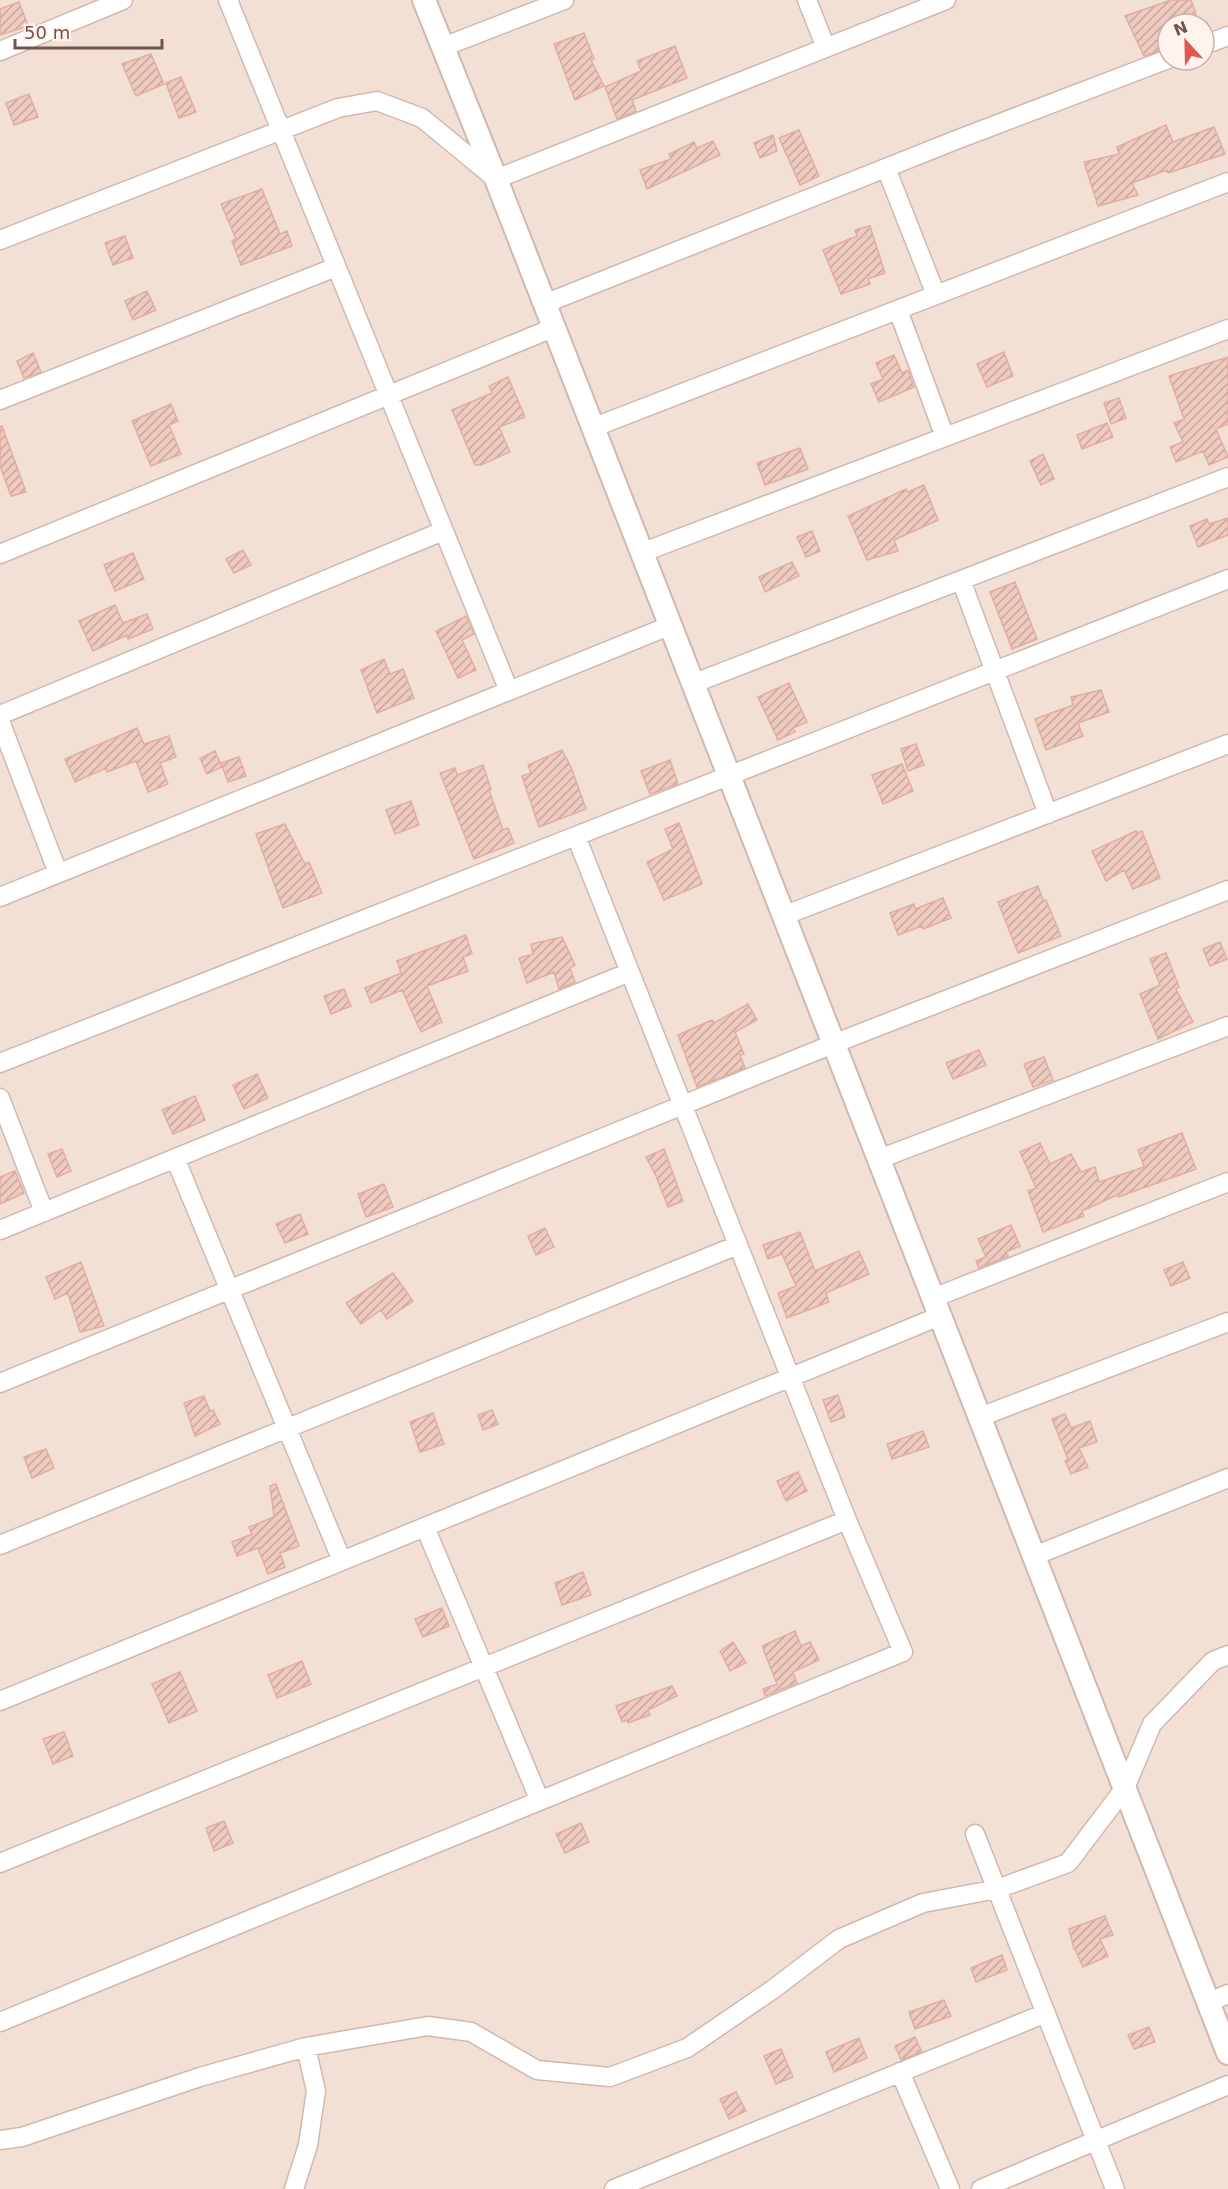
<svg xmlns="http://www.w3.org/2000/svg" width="1228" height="2189" viewBox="0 0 1228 2189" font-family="'DejaVu Sans',sans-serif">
  <defs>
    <pattern id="building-hatch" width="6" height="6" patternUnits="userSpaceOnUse" patternTransform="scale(1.5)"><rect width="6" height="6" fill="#efcabf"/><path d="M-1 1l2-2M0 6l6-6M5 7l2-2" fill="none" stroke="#c6a79d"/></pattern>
  </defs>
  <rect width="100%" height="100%" fill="#fbf0e7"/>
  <path fill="#f3e0d5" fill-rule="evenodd" d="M0,0H1228V2189H0ZM1168,24H1204V60H1168Z"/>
  <path fill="url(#building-hatch)" stroke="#e1aea1" stroke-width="1.5" d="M1171,0H1191L1196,14L1178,20L1180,24H1168V48L1144,56L1125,16Z
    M19,2L28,26L0,35V9Z
    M584,33L594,59L591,60L604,86L575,100L554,44Z
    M675,46L687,78L632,100L636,111L617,119L605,87L641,71L637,61Z
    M151,54L164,84L136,96L122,64Z
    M181,77L196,112L179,118L166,83Z
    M29,94L38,117L14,125L6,103Z
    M1166,125L1173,142L1214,127L1225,154L1168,173L1167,170L1132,183L1138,195L1098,206L1084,162L1119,154L1117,147Z
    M799,130L819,176L800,185L779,138Z
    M773,135L777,151L760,158L754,143Z
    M713,141L720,155L647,189L640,170L671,159L669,154L694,142L697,148Z
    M262,189L280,234L287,231L292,246L241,265L232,241L236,239L221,204Z
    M870,226L885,273L868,279L870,284L841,294L823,250L857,236L855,230Z
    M125,236L133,258L113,265L105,243Z
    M147,291L156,310L133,320L125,301Z
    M1004,352L1013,376L987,387L977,364Z
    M33,353L41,372L24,378L17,361Z
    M894,355L902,373L908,370L914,387L879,402L871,384L883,379L876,363Z
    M1228,357V424L1216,429L1228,457L1209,465L1203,451L1176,462L1170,447L1183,442L1174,423L1184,419L1169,376Z
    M508,377L525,417L499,427L510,452L481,465H475L452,410L492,393L489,386Z
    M1119,398L1126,418L1111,424L1104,403Z
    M171,404L178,421L169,425L181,454L151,466L132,421Z
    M1107,423L1113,437L1082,449L1077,435Z
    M2,426L26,492L11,496L0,466V427Z
    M800,448L808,469L765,485L757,463Z
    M1043,454L1054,479L1041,485L1030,461Z
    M924,485L938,520L894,540L898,551L867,560L848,516L906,489L908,492Z
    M1228,518V535L1198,547L1190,526L1207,519L1209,524Z
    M812,531L820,551L806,557L797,537Z
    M243,550L251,565L234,573L226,559Z
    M133,553L144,579L115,591L104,565Z
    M792,562L799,576L765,592L759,577Z
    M1015,582L1037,639L1012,649L990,592Z
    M115,605L123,623L147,614L153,629L128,639L127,635L93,651L79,621Z
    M466,616L474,634L462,640L476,670L458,678L436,631Z
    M384,659L390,674L403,669L414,698L377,713L361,670Z
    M789,683L807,722L793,728L795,732L778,740L758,697Z
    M1101,690L1109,712L1078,723L1083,736L1046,750L1035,719L1073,705L1071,697Z
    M137,728L144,744L169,736L176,757L160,763L168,784L148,792L136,761L107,772L106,768L75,782L65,759Z
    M916,744L924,765L908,771L901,749Z
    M562,750L571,767L586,809L539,827L522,776L531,773L528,765Z
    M215,751L222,767L207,774L200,758Z
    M239,757L246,776L228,782L221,763Z
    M670,760L678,784L650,794L641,771Z
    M902,764L913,791L883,804L872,775Z
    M483,765L491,789L489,790L503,830L508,828L514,843L474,859L440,773L455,768L457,775Z
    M411,801L419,825L395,834L386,810Z
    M679,823L702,884L664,900L647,862L673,849L665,829Z
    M285,824L305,864L309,862L322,893L283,908L256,834Z
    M1136,831L1137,833L1142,831L1160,878L1133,889L1124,870L1106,881L1092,851Z
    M1038,886L1043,900H1046L1061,936L1018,953L998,902Z
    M943,898L951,918L923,929L922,926L898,935L890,913L914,904L915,909Z
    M466,935L472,954L463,957L468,971L427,986L442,1022L421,1032L402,990L371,1003L365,988L401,973L397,961Z
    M562,937L575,965L570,968L575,982L559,989L554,972L527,983L519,958L533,954L531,944Z
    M1220,942L1227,959L1210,966L1203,949Z
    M1166,953L1179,987L1176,989L1193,1022L1158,1039L1140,994L1160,985L1150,959Z
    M344,989L351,1006L331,1014L324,996Z
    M748,1004L757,1020L735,1032L744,1054L740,1055L745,1068L697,1087L678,1035L712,1020L714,1023Z
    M979,1050L986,1065L953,1079L946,1063Z
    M1044,1057L1053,1080L1033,1087L1024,1064Z
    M257,1074L268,1098L244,1109L233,1085Z
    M195,1096L205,1120L173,1134L162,1110Z
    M1182,1133L1196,1169L1118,1197L1117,1195L1082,1211L1084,1216L1043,1232L1028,1191L1036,1188L1020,1152L1040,1143L1050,1164L1071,1154L1081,1172L1095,1167L1099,1182L1144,1167L1138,1150Z
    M62,1149L71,1171L57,1177L48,1154Z
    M664,1149L683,1201L668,1207L656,1176L646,1157Z
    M15,1171L24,1193L0,1204V1177Z
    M384,1184L393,1207L366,1217L358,1194Z
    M300,1214L308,1234L285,1243L276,1224Z
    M1011,1225L1020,1246L1006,1252L1008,1256L979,1268L976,1261L986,1257L978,1239Z
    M545,1228L554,1247L536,1255L528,1236Z
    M800,1232L815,1271L859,1251L869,1274L826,1293L829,1302L787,1318L778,1293L796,1286L782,1254L768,1259L763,1245Z
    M81,1262L104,1326L80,1332L68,1293L55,1299L46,1277Z
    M1183,1262L1190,1278L1171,1286L1164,1270Z
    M393,1273L413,1301L387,1319L381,1310L361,1324L346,1303Z
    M838,1395L845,1417L831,1422L823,1400Z
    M204,1396L210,1411L213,1410L220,1424L195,1436L184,1403Z
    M492,1410L498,1424L483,1430L478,1415Z
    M433,1413L444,1444L420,1452L410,1422Z
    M1065,1414L1071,1428L1090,1421L1097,1442L1079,1448L1088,1467L1071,1474L1065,1461L1068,1459L1052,1419Z
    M923,1431L929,1447L892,1459L887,1444Z
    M46,1449L54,1468L32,1478L24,1457Z
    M798,1472L807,1491L786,1501L777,1481Z
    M276,1484L299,1546L280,1553L285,1567L268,1574L258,1548L237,1556L232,1542L252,1534L249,1527L274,1517L270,1486Z
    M583,1572L591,1595L562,1605L555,1583Z
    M442,1608L449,1626L423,1637L415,1619Z
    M795,1631L801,1646L810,1642L819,1660L793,1672L797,1683L765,1696L763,1689L777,1684L762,1646Z
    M733,1642L746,1663L730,1671L720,1651Z
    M302,1661L311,1684L277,1698L268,1675Z
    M180,1672L197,1711L169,1723L152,1684Z
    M672,1686L677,1696L648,1710L650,1715L628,1723L627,1720L622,1722L616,1706Z
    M64,1732L73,1756L53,1764L43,1739Z
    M224,1821L233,1843L214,1851L206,1828Z
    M581,1823L589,1842L565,1853L556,1834Z
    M1105,1916L1113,1935L1100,1939L1108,1956L1083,1967L1075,1949H1074L1069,1929Z
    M1002,1955L1007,1970L976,1982L971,1968Z
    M944,2000L951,2016L915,2029L909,2012Z
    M1149,2027L1155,2042L1134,2049L1128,2035Z
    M915,2037L922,2052L901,2060L895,2046Z
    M859,2038L867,2058L834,2072L826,2052Z
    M781,2049L793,2077L776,2084L764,2056Z
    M736,2092L746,2111L729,2119L720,2099Z"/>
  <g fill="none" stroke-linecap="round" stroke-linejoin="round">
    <g stroke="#cfb8b0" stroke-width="21">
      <path id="minor" d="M228,0L509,691
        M807,0L826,48
        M1204,45L1228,36
        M443,47L564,0
        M0,51L123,0
        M886,168L936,295
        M0,240L338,108L377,101L422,118L496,179L946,0
        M544,304L956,140L1168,59
        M898,310L945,437
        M0,400L336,267
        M592,428L1228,182
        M641,553L1228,329
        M0,554L553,328
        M961,580L1048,814
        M692,684L1228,477
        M0,715L443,531
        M0,721L58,873
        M0,897L669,626
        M783,916L1228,744
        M0,1063L1228,579
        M0,1098L44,1212
        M175,1158L342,1561
        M879,1159L1228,1026
        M0,1230L630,972
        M933,1298L1228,1182
        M0,1383L833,1044L1228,890
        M980,1417L1228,1322
        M425,1527L540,1801
        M0,1545L738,1245
        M1034,1556L1228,1478
        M0,1701L940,1316
        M975,1834L1115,2189
        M0,1863L847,1520
        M1209,2002L1228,1994
        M0,2022L903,1652L847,1520L576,836
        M900,2072L950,2189
        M0,2140L22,2137L200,2077L306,2047L428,2026L471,2032L537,2070L610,2077L687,2048L772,1990L839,1939L923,1903L997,1889L1068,1863L1125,1788L1152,1724L1213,1661L1228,1655
        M294,2189L308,2145L316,2091L306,2047
        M614,2189L1046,2013
        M981,2189L1228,2085"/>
    </g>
    <g stroke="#cfb8b0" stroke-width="26">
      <path id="tertiary" d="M424,0L496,179L1228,2053"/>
    </g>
    <use href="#minor" stroke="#fff" stroke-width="18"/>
    <use href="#tertiary" stroke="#fff" stroke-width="22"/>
  </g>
  <g transform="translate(1186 42) rotate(338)"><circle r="28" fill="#fef4ed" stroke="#c7b4ad" stroke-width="1.5"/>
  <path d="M0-4.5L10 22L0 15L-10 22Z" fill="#df5852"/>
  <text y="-9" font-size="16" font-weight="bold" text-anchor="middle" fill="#74534c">N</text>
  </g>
  <path d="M15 39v9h147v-9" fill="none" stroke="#74534c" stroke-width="3"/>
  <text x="24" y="39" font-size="18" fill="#74534c" stroke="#fef4ed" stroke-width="4.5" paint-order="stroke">50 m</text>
</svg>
